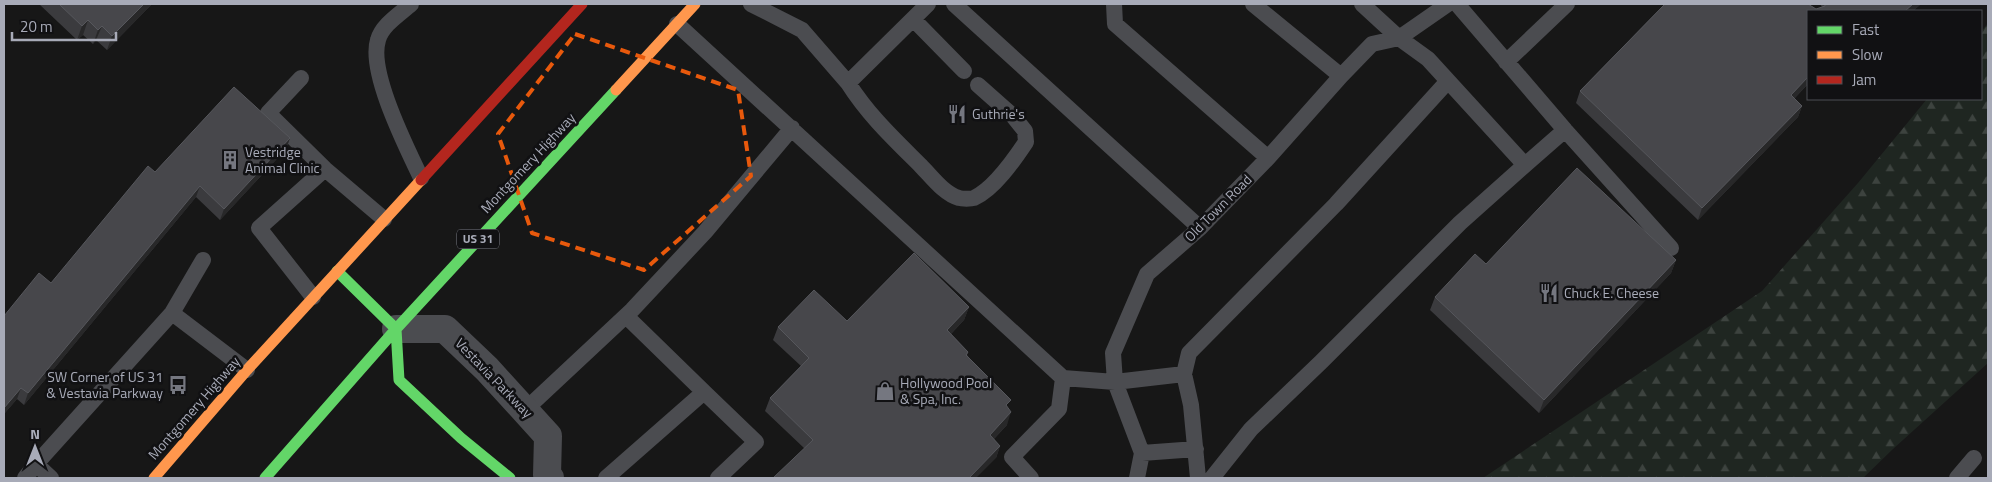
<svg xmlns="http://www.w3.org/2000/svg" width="1992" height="482" viewBox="0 0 1992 482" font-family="'Titillium Web',sans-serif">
  <defs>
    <pattern id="forest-firs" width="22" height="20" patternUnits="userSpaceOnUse" patternTransform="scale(1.25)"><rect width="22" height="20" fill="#1f2621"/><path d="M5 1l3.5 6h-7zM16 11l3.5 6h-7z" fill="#3d433f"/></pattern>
  </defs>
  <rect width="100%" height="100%" fill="#171717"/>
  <path fill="url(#forest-firs)" d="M1988,23V363L1893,449L1863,478H1483L1762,291L1858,183L1927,99H1981V32Z"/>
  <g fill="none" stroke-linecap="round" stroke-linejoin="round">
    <path stroke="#4b4c50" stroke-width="16" d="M411,4C400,14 382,25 378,40C368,72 407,148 421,178
      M751,4L802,30L848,83L928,4
      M954,4L1200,228
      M1114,4L1115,24L1268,158
      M1253,4L1341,76
      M1457,4L1565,130L1525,165
      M913,19L964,71
      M677,24L1063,378L1115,382L1184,374
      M1506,62L1567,4
      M301,78L268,113L325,169L384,219
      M848,83C869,116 894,139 921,166C931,176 944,194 959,198C962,199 971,199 974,198C994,189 1014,160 1026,142L1025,131L1013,116L978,85
      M1565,130L1671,248
      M313,297L259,228L325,169
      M172,313L203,260
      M704,392L756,442L718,478
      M525,410L632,310L705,232L792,128
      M1142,453L1196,449
      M25,478L36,464
      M51,478L36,464L172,313L247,370
      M606,478L704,392L626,316
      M1031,478L1012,457L1059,409L1063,378
      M1137,478L1142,453L1115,382L1113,353L1147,274L1200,228L1268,158L1341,76L1372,44L1399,38L1448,4
      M1198,478L1191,405L1184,374L1189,353L1336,204L1448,81
      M1212,478L1251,429L1321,362L1460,223L1525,165L1428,59L1399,38L1362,4
      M1957,478L1974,458"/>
    <path stroke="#4b4c50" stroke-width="28" d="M396,329H445L487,369L548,436L547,475L550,478"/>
    <path stroke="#63d668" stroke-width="11" d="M337,271L396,329L399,380L461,438L510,478
      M265,478L396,329L616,90"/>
    <path stroke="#ff974d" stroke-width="11" d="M616,90L695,4
      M154,478L247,370L421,180"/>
    <path stroke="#b3261e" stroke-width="11" d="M421,180L582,4"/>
  </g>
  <path fill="#3b3b3e" d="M39,4H152L107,50L96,40L93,44L83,35L77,40Z
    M1665,4H1808L1816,9L1822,7L1820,4H1921L1913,11H1808V84L1794,99L1802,106L1798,117L1698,220L1576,103L1580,91Z
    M290,138L286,149L220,220L196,197L24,405L17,399L4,414V316L51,283L155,172Z
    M1676,260L1671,273L1539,413L1430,310L1435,297L1486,264Z
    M969,307L964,320L951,334L968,352L967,355L1008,408L1007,425L994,439L1000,446L996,458L804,448L765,411L770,398L801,366L773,340L778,327L847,321Z"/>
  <path fill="#282829" d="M144,4H152L107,50L112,36Z
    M1913,4H1921L1913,11H1905Z
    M88,20L83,35L77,40L82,26Z
    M102,26L96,40L93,44L98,30Z
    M1808,77V84L1786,107L1791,95Z
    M1802,106L1798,117L1698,220L1702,208Z
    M290,138L286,149L220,220L224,209Z
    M200,186L196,197L24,405L28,393Z
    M1676,260L1671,273L1539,413L1544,400Z
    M969,307L964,320L942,343L947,330Z
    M21,388L17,399L4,414V408Z
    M1011,412L1007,425L985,448L990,435Z
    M1000,446L996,458L976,478H969Z"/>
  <path fill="#47474b" stroke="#56575c" d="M59,4H144L112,36L102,26L98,30L88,20L82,26Z
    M1665,4H1808L1816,9L1825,6V4H1913L1905,11H1808V77L1791,95L1802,106L1702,208L1580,91Z
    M234,87L290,138L224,209L200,186L28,393L21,388L4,408V316L39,273L51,283L148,166L155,172Z
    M1577,168L1676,260L1544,400L1435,297L1475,254L1486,264Z
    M914,253L969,307L947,330L968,352L966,355L1011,400L1006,405L1011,412L990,435L1000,446L969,478H773L813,440L770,398L809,358L778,327L814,290L847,321Z"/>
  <path fill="none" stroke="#e8590c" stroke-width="4" stroke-dasharray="10 6" stroke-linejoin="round" d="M575,34L738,90L751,176L644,270L532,233L498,134Z"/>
  <defs>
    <g id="restaurant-bare" transform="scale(1.5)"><path d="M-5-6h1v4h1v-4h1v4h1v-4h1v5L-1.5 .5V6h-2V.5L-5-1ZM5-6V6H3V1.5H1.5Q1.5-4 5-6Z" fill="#757780" stroke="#111113" stroke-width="2.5" paint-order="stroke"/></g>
    <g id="building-bare" transform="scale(1.5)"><path d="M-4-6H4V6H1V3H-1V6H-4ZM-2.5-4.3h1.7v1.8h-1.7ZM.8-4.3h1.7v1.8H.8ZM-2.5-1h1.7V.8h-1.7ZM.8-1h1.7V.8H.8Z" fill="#757780" stroke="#111113" stroke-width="2.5" paint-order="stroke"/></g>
    <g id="bus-bare" transform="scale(1.5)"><path d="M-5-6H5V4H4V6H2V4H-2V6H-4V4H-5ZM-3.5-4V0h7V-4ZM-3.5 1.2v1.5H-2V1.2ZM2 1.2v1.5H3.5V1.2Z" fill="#757780" stroke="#111113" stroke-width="2.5" paint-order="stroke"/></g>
    <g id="shop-bare" transform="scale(1.5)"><path d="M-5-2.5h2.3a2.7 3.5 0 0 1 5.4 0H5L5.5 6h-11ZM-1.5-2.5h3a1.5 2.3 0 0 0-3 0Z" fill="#757780" stroke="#111113" stroke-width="2.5" paint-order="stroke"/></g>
  </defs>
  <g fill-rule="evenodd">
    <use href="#restaurant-bare" x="957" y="114"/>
    <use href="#building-bare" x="230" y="160"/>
    <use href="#restaurant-bare" x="1549" y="293"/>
    <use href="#bus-bare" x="178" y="385"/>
    <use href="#shop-bare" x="885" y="391"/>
  </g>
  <g text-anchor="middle" stroke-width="5" stroke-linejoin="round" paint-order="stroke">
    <rect fill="#111113" stroke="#7b7d86" stroke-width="1" x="457" y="229.5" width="42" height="19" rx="4"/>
    <g font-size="12" font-weight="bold" fill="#a8abb8">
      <text x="478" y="243">US 31</text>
    </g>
    <g font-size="14" fill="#a8abb8" stroke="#111113" text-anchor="start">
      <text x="972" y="119">Guthrie's</text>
      <text x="245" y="157">Vestridge<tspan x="245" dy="16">Animal Clinic</tspan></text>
      <text x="1564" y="298">Chuck E. Cheese</text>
      <text x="163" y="382" text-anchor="end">SW Corner of US 31<tspan x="163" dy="16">&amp; Vestavia Parkway</tspan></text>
      <text x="900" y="388">Hollywood Pool<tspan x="900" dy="16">&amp; Spa, Inc.</tspan></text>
    </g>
    <g font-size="14" fill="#a8abb8" stroke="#111113">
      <text transform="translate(528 163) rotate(-47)" y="5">Montgomery Highway</text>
      <text transform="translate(1218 208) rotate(-45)" y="5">Old Town Road</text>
      <text transform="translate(494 378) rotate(46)" y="5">Vestavia Parkway</text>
      <text transform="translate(194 408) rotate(-49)" y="5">Montgomery Highway</text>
    </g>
  </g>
  <rect width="1992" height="482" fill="none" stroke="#a8abb8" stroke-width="10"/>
  <rect x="1807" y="10" width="175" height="90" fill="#111113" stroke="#4d4f55"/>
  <rect x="1817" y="26" width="25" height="8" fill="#63d668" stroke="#4d4f55"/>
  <text x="1852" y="35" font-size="15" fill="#a8abb8">Fast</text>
  <rect x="1817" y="51" width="25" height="8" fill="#ff974d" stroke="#4d4f55"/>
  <text x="1852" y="60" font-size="15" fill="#a8abb8">Slow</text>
  <rect x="1817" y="76" width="25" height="8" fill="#b3261e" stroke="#4d4f55"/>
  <text x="1852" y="85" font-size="15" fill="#a8abb8">Jam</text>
  <g transform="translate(35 447)" stroke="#111113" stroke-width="4" paint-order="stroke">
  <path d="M0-4L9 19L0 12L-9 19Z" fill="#a8abb8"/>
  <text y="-8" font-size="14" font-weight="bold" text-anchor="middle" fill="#a8abb8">N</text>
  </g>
  <path d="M12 32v8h104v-8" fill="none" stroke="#a8abb8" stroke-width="2.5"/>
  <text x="20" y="32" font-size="15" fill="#a8abb8" stroke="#111113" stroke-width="4" paint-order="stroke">20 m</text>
</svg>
